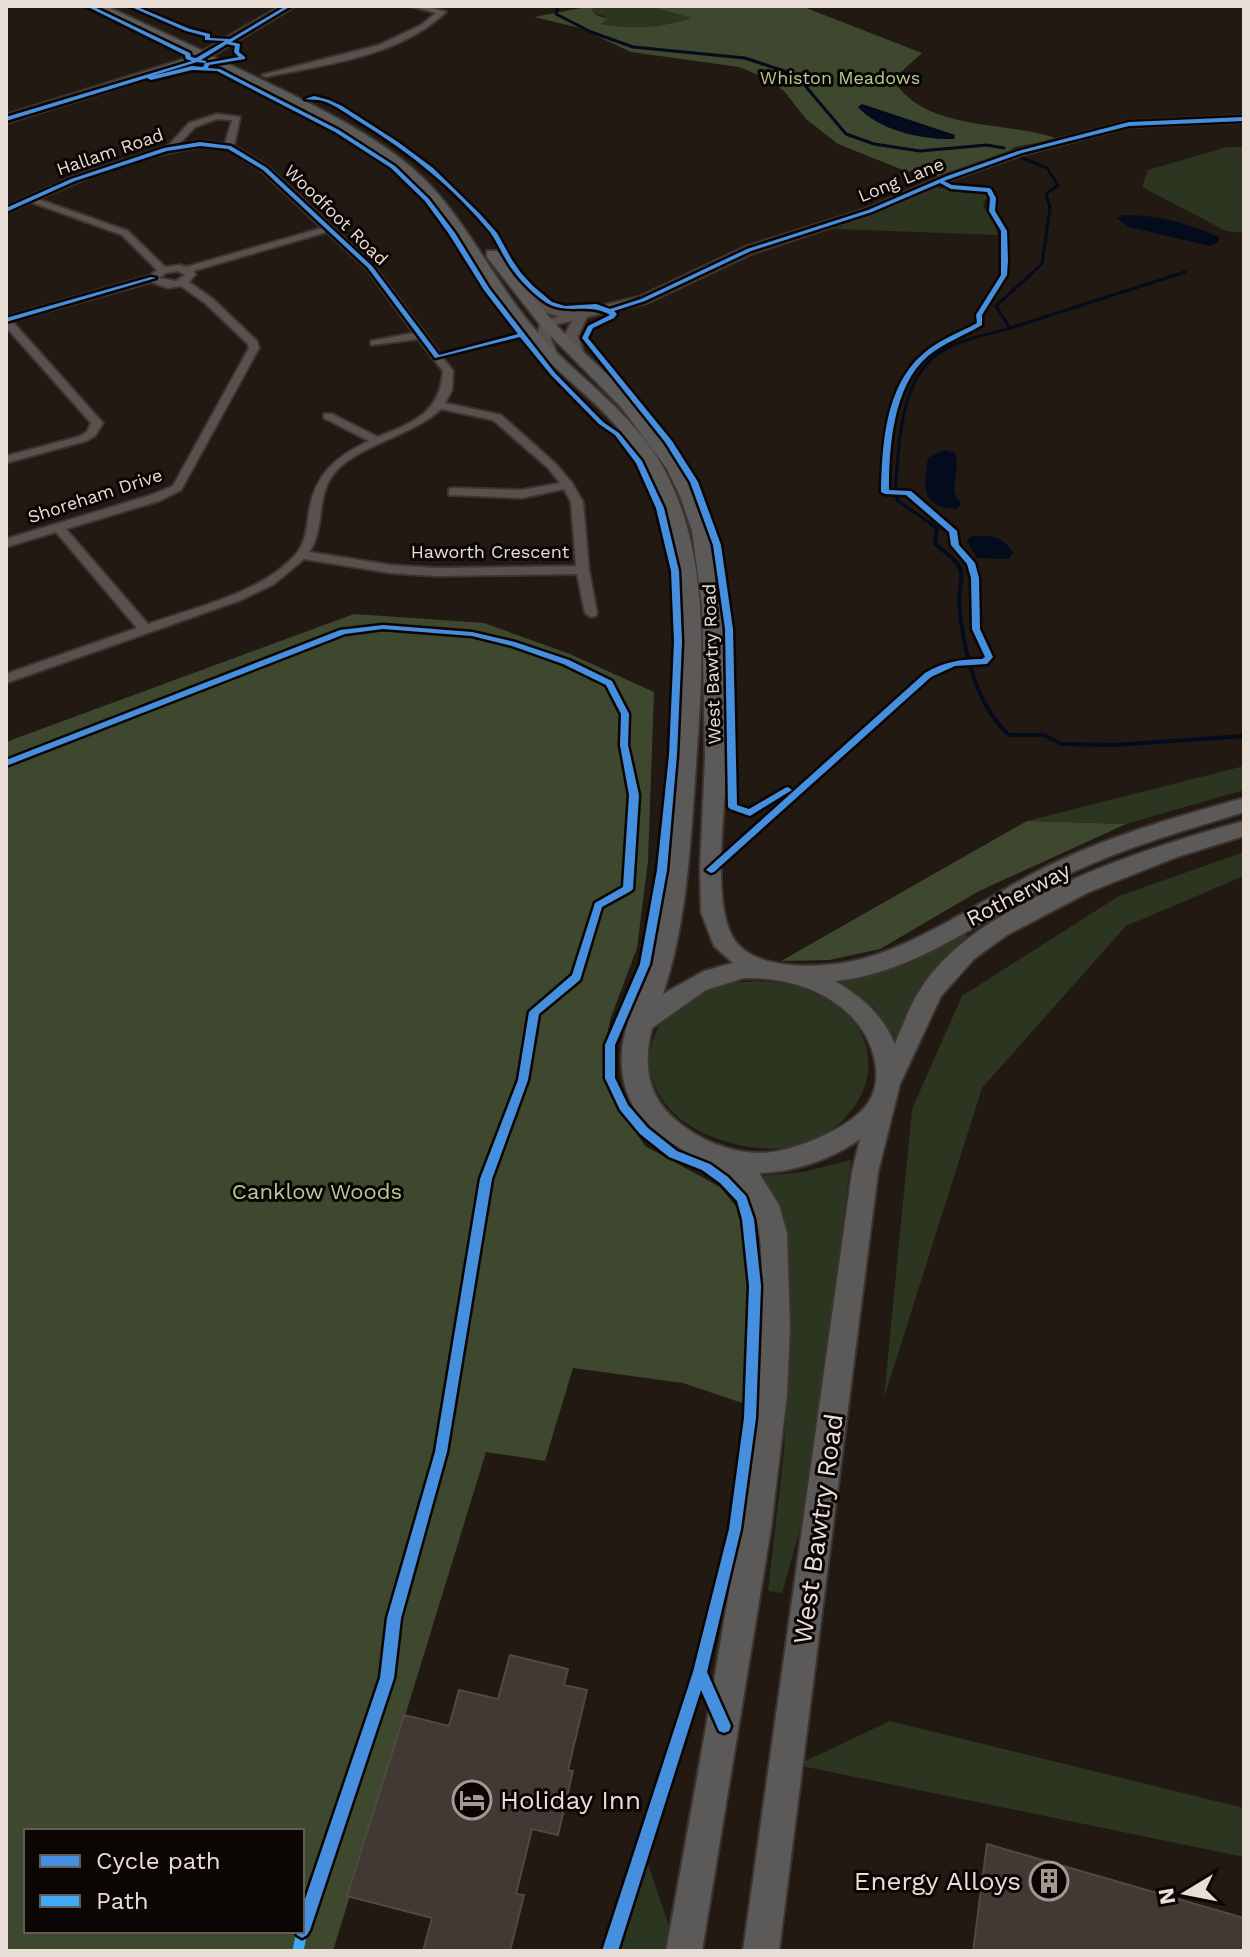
<svg xmlns="http://www.w3.org/2000/svg" width="1250" height="1957" viewBox="0 0 1250 1957" font-family="'Work Sans',sans-serif">
  <rect width="100%" height="100%" fill="#221913"/>
  <path fill="#2c351f" d="M591,6H649L692,18C664,28 629,29 600,24L605,16L594,14Z
    M1227,147H1244V233L1226,231L1142,187L1148,170Z
    M935,188L984,190L987,197L983,206L994,221L998,235L835,229Z
    M1244,766V790L1126,824L1027,821Z
    M1244,852V876L1126,926L982,1088L884,1398L912,1109L962,996L1119,896Z
    M964,932L968,937C930,974 917,991 897,1041L874,1007L839,981C885,971 923,955 964,932Z
    M755,981C767,982 780,982 791,985C937,1025 855,1185 724,1141C700,1133 680,1123 664,1102C636,1064 651,1018 691,996C710,984 733,983 755,981Z
    M851,1160L806,1508L782,1593L768,1591L784,1451L790,1327L780,1211L761,1176L803,1172Z
    M890,1721L1244,1808V1857L797,1765Z
    M646,1858L672,1935L668,1951H617Z"/>
  <path fill="#3d482e" fill-rule="evenodd" d="M591,6L594,14L607,19L601,24C629,29 664,28 691,18L649,6H801L922,53L893,79C924,133 1009,120 1058,139L1015,147L997,157L940,177L932,173L931,168L922,167L908,172L838,144L806,119L784,91L766,78L739,67L631,52L580,28L534,17Z
    M354,614L484,623L570,654L654,692L648,861L637,948L611,1017L602,1056L613,1097L645,1146L720,1187L739,1210L747,1272L748,1405L683,1383L573,1368L545,1461L486,1452L333,1951H6V742ZM26,1831H302V1931H26Z
    M1027,821L1126,824L979,891L880,949L829,960L781,961Z"/>
  <path fill="#030b1c" d="M862,104L955,135L954,139C923,140 880,131 858,107Z
    M1123,215C1159,215 1186,223 1219,237V242L1210,246L1129,227L1117,218Z
    M943,450L955,453C962,473 946,488 961,503L957,509C920,509 924,484 928,458Z
    M972,536C993,536 1002,535 1013,553L1008,559L977,558L967,541Z"/>
  <g fill="none" stroke-linecap="round" stroke-linejoin="round">
    <path stroke="#030b1c" stroke-width="3" d="M558,6L556,14L591,32L633,47L745,58L796,75L846,134L874,144L920,151L987,145L1004,148
      M1010,328L1185,272
      M933,525L898,501L895,493C899,449 898,381 939,353C959,339 987,335 1010,328L996,306L1042,264L1050,208L1046,194L1058,185L1047,168L1020,157"/>
    <path stroke="#030b1c" stroke-width="4" d="M930,523L937,528L935,544C943,551 958,560 961,571C963,581 958,592 959,602C963,648 974,703 1009,735H1044L1062,744L1115,745L1244,736"/>
  </g>
  <path fill="#423834" stroke="#504843" stroke-width="2" d="M510,1655L568,1669L564,1685L587,1690L568,1770L573,1771L558,1835L532,1829L516,1894L524,1895L510,1951H423L432,1918L347,1896L404,1715L449,1726L459,1690L498,1699Z
    M987,1844L1244,1918V1951H973Z"/>
  <g fill="none" stroke-linecap="round" stroke-linejoin="round">
    <g stroke="#3b3430" stroke-width="4">
      <path id="minor" d="M410,6H425L446,12C398,57 327,64 266,77L262,75L379,45L421,25L436,13Z
        M217,114L240,117L234,146L268,167L373,265L453,371L452,390L445,403L501,415L556,464L572,483L583,502L589,570L597,613L596,616L591,617L585,613L577,574L436,576L391,573L304,559L274,584L241,600L6,683V674L137,628L56,532L6,547V539L151,495L173,486L249,348L248,344L205,303L181,286L168,288L151,282L12,321L103,423L95,436L86,441L6,463V456L78,437L87,432L91,423L6,327V317L149,276L157,270L122,235L31,202L6,213V207L70,178L168,146L189,123ZM217,119L232,120L225,144L200,141L178,145L195,127ZM200,147L227,149L262,171L322,228L186,267L180,265L165,267L128,231L38,199C90,176 144,155 200,147ZM327,232L367,269L414,333L371,341V345L418,339L443,371C440,413 414,422 378,437L332,414H324V418L369,441C335,457 315,474 309,512C307,526 306,541 297,553C265,592 194,608 148,624L66,529L159,501L181,490L259,348L257,341L213,299L189,282L196,274L193,271ZM178,271L185,275L176,281L159,278L166,273ZM441,409L493,420L548,468L560,483L522,490L453,488L449,489V495L522,498L564,489L571,502L576,566L436,568L391,565L309,552C325,530 316,499 332,476C353,446 411,437 441,409Z"/>
    </g>
    <g stroke="#3b3430" stroke-width="4">
      <path id="tertiary" d="M1244,116V122L1129,127L1025,154L953,179L874,213L753,253L647,303L587,317L578,336L584,354L577,358L570,354L564,336L572,321L552,325L551,339L557,353L545,356L537,339L540,323L559,316L542,312L514,292L524,289L552,306L574,312L639,297L745,247L866,209L945,175L1017,150L1129,121Z"/>
    </g>
    <g stroke="#3b3430" stroke-width="4">
      <path id="primary" d="M91,6H106L203,51L281,6H295L212,56C277,88 382,132 430,185C470,228 495,282 533,327C575,377 633,411 664,469C714,562 702,677 695,778C690,851 686,925 663,994L704,971L733,963L714,946L701,912L700,870L705,758L702,606L692,531L680,496L667,469L621,407L541,326L487,257V251H497C515,273 532,297 551,319C575,347 605,370 631,398C665,434 694,480 709,527C728,588 727,693 727,758C726,804 711,896 732,936C751,971 815,968 848,962C906,953 984,899 1038,871C1102,838 1175,817 1244,798V812C1180,832 1115,850 1055,881C985,917 915,974 835,981C862,997 882,1014 895,1044C905,1019 915,993 932,973C994,897 1151,846 1244,821V836L1177,857L1089,892L1007,935L974,959L941,996L900,1084L878,1172L779,1951H743L852,1172L860,1139C830,1160 794,1172 759,1173L779,1205L787,1233L790,1327L787,1395L771,1528L702,1951H666C689,1825 711,1700 732,1574C748,1484 762,1394 761,1302C761,1277 763,1251 758,1226C744,1146 631,1163 622,1069C618,1030 642,990 652,953C664,904 667,851 672,801C682,685 703,540 628,440C597,399 553,371 520,331C483,286 459,232 419,189C370,137 269,94 204,61L6,123V115L194,56ZM744,978C785,977 831,990 858,1024C873,1043 883,1075 871,1098C857,1127 791,1153 760,1153C729,1152 701,1141 677,1121C647,1097 643,1064 652,1028L706,990Z"/>
    </g>
    <use href="#minor" fill="#59514d" fill-rule="evenodd"/>
    <use href="#tertiary" fill="#59514d" fill-rule="evenodd"/>
    <use href="#primary" fill="#5b5a58" fill-rule="evenodd"/>
    <path stroke="#3fa9f5" stroke-width="11" stroke-dasharray="22 11" stroke-linecap="butt" d="M298,1951L302,1931"/>
    <g stroke="#0b0503" stroke-width="5">
      <path id="cycleway" d="M86,6H92L190,53L191,57L196,58L225,41L205,40V36L186,31L129,6H135L190,29L210,34V38L230,39L286,6H291L231,42L240,44L239,52L245,57V59L209,65L208,68L220,69L339,130L395,166L429,199L455,233L489,288L555,373L603,422L619,433L642,461L664,508L679,571L682,642L677,755L667,870L650,964L615,1045V1078L628,1105L648,1128L677,1151L710,1164L728,1177L746,1196L754,1219L761,1286L756,1418L741,1529L707,1672L731,1726L729,1731L724,1733L719,1731L701,1690L618,1951H602L693,1672L729,1529L744,1418L749,1286L742,1219L737,1201L720,1183L702,1170L669,1157L640,1134L620,1110L605,1078V1045L640,964L657,870L669,755L674,642L671,571L656,508L636,463L615,435L599,424L551,375L520,337L435,358L368,268L263,170L228,149L200,146L167,151L75,181L6,212V208L71,179L164,148L200,142L231,146L267,168L372,266L439,355L518,334L484,290L449,234L425,201L391,168L335,132L217,71L192,70L151,80L147,78L6,121V117L192,61L186,59L185,55ZM227,44L235,46L234,52L239,57L206,63V61L201,60ZM197,62L205,63L203,67L192,66L152,76Z
        M314,96L329,100L342,106L398,142L433,168L480,214L497,233L512,260L521,273L533,286L552,302L565,306L596,304L610,309L641,299L747,249L868,210L947,176L1018,151L1129,122L1244,117V121L1129,126L1022,153L944,181L952,185L989,188L991,189L996,198L995,211L1007,231L1008,260L1007,275L982,315V325C965,335 944,343 928,356C893,386 889,447 889,490L911,491L957,531L959,545L975,563L979,578L980,629L993,657L987,664L955,666L931,677L714,872L711,873L706,870L708,868L925,673C943,662 961,659 982,659L985,657L972,629L971,578L967,564L951,545L949,532L906,495L885,494L881,492C882,446 885,386 923,354C938,340 959,333 977,323L976,315L1001,275V231L989,211L990,198L987,192L951,189L940,183L872,212L751,251L645,301L614,311L617,314L614,318L593,328L588,338L672,441L698,482L721,545L733,629L737,805L749,809L785,788L788,787L792,790L750,816L730,809L728,807L725,629L713,545L690,482L665,442L582,338L588,326L610,315C587,301 564,318 541,299C527,288 514,274 505,258C500,250 496,240 490,232C453,187 409,152 360,122C348,115 336,105 323,101C317,99 311,100 305,99Z
        M151,277L156,278L6,322V318Z
        M383,625L472,632L515,642L569,660L612,681L629,714L628,745L639,795L633,889L631,891L602,907L580,980L539,1014L528,1080L492,1179L447,1452L401,1618L394,1678L310,1930L307,1935L302,1938L297,1935L295,1931H302V1908L380,1678L387,1618L435,1452L480,1179L518,1080L529,1012L572,975L595,903L623,887L629,795L620,745L621,714L606,685L563,664L512,646L472,636L383,629L345,634L6,766V760L340,630Z"/>
    </g>
    <use href="#cycleway" fill="#468fdf" fill-rule="evenodd"/>
  </g>
  <defs>
    <g id="hotel-ring" transform="scale(2)"><circle r="9.5" fill="#0b0503" stroke="#a39992" stroke-width="1.5"/><path d="M-6-4.5h1.5V1H6V5H4.5V3h-9V5H-6ZM-4 0a1.8 1.8 0 1 1 3.6 0ZM.5 0V-2.5h3Q6-2.5 6 0Z" fill="#a39992"/></g>
    <g id="building-ring" transform="scale(2)"><circle r="9.5" fill="#0b0503" stroke="#a39992" stroke-width="1.5"/><path d="M-4-6H4V6H1V3H-1V6H-4ZM-2.5-4.3h1.7v1.8h-1.7ZM.8-4.3h1.7v1.8H.8ZM-2.5-1h1.7V.8h-1.7ZM.8-1h1.7V.8H.8Z" fill="#a39992"/></g>
  </defs>
  <g fill-rule="evenodd">
    <use href="#hotel-ring" x="472" y="1800"/>
    <use href="#building-ring" x="1049" y="1881"/>
  </g>
  <g text-anchor="middle" stroke-width="6" stroke-linejoin="round" paint-order="stroke">
    <g font-size="18" fill="#b3cd96" stroke="#0b0503">
      <text x="840" y="84">Whiston Meadows</text>
    </g>
    <g font-size="18" fill="#e9ded6" stroke="#0b0503">
      <text transform="translate(110 152) rotate(-19)" y="6">Hallam Road</text>
      <text transform="translate(901 180) rotate(-22)" y="6">Long Lane</text>
      <text transform="translate(336 215) rotate(44)" y="6">Woodfoot Road</text>
      <text transform="translate(95 496) rotate(-18)" y="6">Shoreham Drive</text>
      <text x="490" y="558">Haworth Crescent</text>
      <text transform="translate(712 664) rotate(-92)" y="6">West Bawtry Road</text>
    </g>
    <g font-size="22" fill="#e9ded6" stroke="#0b0503">
      <text transform="translate(1018 894) rotate(-27)" y="8">Rotherway</text>
    </g>
    <g font-size="22" fill="#b3cd96" stroke="#0b0503">
      <text x="317" y="1199">Canklow Woods</text>
    </g>
    <g font-size="26" fill="#e9ded6" stroke="#0b0503">
      <text transform="translate(818 1529) rotate(-82)" y="9">West Bawtry Road</text>
    </g>
    <g font-size="26" fill="#e9ded6" stroke="#0b0503" text-anchor="start">
      <text x="500" y="1809">Holiday Inn</text>
      <text x="1021" y="1890" text-anchor="end">Energy Alloys</text>
    </g>
  </g>
  <rect width="1250" height="1957" fill="none" stroke="#e9ded6" stroke-width="16"/>
  <rect x="24" y="1829" width="280" height="104" fill="#0b0503" stroke="#645c57" stroke-width="2"/>
  <rect x="40" y="1855" width="40" height="12" fill="#468fdf" stroke="#645c57" stroke-width="2"/>
  <text x="96" y="1869" font-size="24" fill="#e9ded6">Cycle path</text>
  <rect x="40" y="1895" width="40" height="12" fill="#3fa9f5" stroke="#645c57" stroke-width="2"/>
  <text x="96" y="1909" font-size="24" fill="#e9ded6">Path</text>
  <g transform="translate(1186 1893) rotate(260)" stroke="#0b0503" stroke-width="6" paint-order="stroke">
  <path d="M0-6L14 30L0 20L-14 30Z" fill="#e9ded6"/>
  <text y="-12" font-size="22" font-weight="bold" text-anchor="middle" fill="#e9ded6">N</text>
  </g>
</svg>
